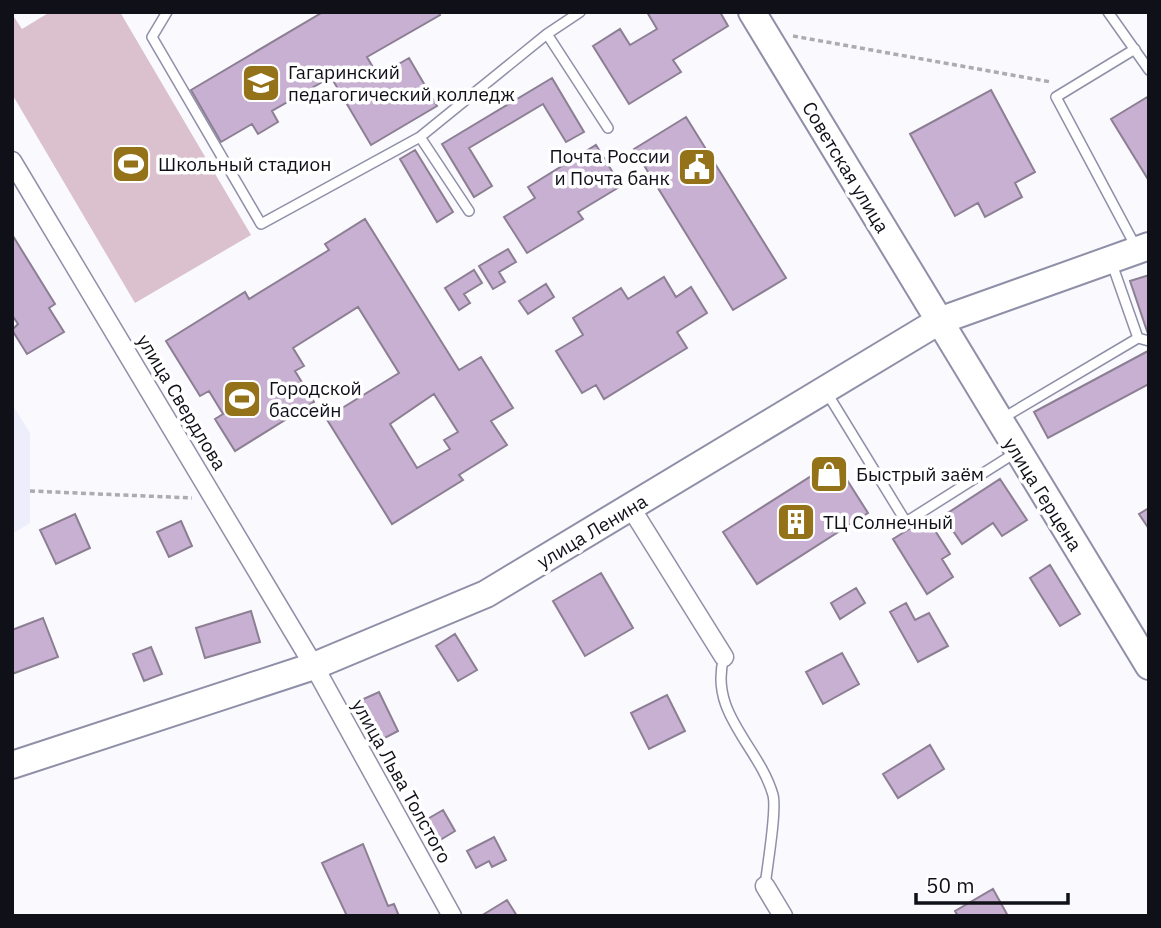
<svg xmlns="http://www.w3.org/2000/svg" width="1161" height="928" viewBox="0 0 1161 928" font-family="'IBM Plex Sans',sans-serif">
  <rect width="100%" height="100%" fill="#f9f9fe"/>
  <path fill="#eceefb" d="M12,404L30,433V523L12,534Z"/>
  <path fill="#dbc1cd" d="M50,12H120L251,235L135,303L12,94V14L22,29Z"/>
  <path fill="#c7b0d1" stroke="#8c7e93" stroke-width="2" fill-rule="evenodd" d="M323,12H439L440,15L367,57L378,76L409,58L437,106L371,145L331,77L272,111L278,122L258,134L252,124L221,142L191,90Z
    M647,12H720L728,26L673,60L681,72L629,104L593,46L620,29L630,45L657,29Z
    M552,78L584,132L566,142L543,104L469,148L492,186L474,197L442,144Z
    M991,90L1035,172L1015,183L1022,197L985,217L978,203L955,216L910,134Z
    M1149,96V181L1111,119Z
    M686,117L786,278L733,310L634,149Z
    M596,145L621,186L578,212L583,219L527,253L504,217L535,198L528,187Z
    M415,150L453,212L437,222L400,159Z
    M365,219L459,370L481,357L513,408L491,421L507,445L459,475L463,480L392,524L326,418L399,373L358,307L293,348L304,366L295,371L314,402L235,451L215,419L223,414L209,391L200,396L166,341L245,292L249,299L329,250L325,244ZM434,394L458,432L444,440L450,449L417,468L390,424Z
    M13,236L55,304L49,308L64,332L27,354L12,330L18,324L12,315Z
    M508,249L516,262L499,272L505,282L493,289L479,266Z
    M474,270L482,283L464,294L470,303L459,310L445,288Z
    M1149,275V333L1148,334L1130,281Z
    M664,277L676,297L691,287L707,313L677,332L687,348L604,399L596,385L582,393L556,351L583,335L573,318L621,288L628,299Z
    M546,284L554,297L528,314L519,301Z
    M1148,351L1149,384L1048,438L1034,412Z
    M835,461L868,513L757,584L723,532Z
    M1000,479L1027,520L1002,536L993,523L962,544L943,516Z
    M1149,508V529L1139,514Z
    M75,514L90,548L56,564L40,530Z
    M927,518L950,554L942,559L953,577L927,594L893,539Z
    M181,521L192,546L169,557L157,532Z
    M1050,565L1080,614L1060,626L1030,578Z
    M601,573L633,628L585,656L553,601Z
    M856,588L865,603L840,619L831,603Z
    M906,603L915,620L929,613L948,646L918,662L890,612Z
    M251,611L260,642L205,658L196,628Z
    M43,618L58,657L12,674V630Z
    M455,634L477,670L458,681L436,646Z
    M151,647L162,674L144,681L133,654Z
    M842,653L859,684L823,704L806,672Z
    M379,692L398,731L379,741L359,701Z
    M667,695L685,731L649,749L631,713Z
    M930,745L944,769L898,798L883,774Z
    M443,810L455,831L437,842L424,821Z
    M494,837L506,860L492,867L489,861L476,868L467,851Z
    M363,844L388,906L394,904L399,916H347L322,863Z
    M993,889L1008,916H958L955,911Z
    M507,900L517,916H481Z"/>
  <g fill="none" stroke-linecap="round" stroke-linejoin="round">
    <g stroke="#8f90a8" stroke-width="12">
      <path id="lane" d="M167,12L152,37L261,224L420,137
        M580,12L547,34L608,128
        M1108,12L1149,70
        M1135,49L1056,97L1137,249
        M469,211L420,137L547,34
        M1138,338L1149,341
        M827,393L906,522L1015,453
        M1003,418L1138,338L1111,261
        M724,657C708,713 759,746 773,795C777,810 767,868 765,886"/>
    </g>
    <g stroke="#8f90a8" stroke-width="21">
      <path id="street" d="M12,161L314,666L452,916
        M631,508L724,657
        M765,886L783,916"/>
    </g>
    <g stroke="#8f90a8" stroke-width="30">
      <path id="secondary" d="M752,12L1149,666
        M12,765L314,666L486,594L939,321L1149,246"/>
    </g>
    <path stroke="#ababb2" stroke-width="3.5" stroke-dasharray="5 3.5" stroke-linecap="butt" d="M793,36L1051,82
      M30,491L192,498"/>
    <use href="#lane" stroke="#fff" stroke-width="9"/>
    <use href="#street" stroke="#fff" stroke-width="18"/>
    <use href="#secondary" stroke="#fff" stroke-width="26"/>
  </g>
  <defs>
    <g id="university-square" transform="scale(2.0125)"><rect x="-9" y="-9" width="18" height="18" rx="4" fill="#937219" stroke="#fff"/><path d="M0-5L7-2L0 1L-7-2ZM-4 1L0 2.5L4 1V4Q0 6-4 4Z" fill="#fff"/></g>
    <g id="stadium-square" transform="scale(2.0125)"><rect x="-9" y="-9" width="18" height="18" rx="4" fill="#937219" stroke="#fff"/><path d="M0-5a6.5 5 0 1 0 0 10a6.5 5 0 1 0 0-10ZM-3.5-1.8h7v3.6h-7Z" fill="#fff"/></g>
    <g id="civic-square" transform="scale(2.0125)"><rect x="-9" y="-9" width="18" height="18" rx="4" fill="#937219" stroke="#fff"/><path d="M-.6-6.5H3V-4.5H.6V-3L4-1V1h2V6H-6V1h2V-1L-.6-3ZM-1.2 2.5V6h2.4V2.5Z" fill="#fff"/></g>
    <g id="shop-square" transform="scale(2.0125)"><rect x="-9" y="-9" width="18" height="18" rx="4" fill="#937219" stroke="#fff"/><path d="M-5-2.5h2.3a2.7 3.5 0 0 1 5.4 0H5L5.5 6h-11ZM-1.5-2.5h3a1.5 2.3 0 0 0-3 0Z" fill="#fff"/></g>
    <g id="building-square" transform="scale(2.0125)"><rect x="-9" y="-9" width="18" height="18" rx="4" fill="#937219" stroke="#fff"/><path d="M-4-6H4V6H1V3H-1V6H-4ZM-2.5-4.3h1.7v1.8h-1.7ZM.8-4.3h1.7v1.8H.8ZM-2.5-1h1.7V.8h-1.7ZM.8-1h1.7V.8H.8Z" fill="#fff"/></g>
  </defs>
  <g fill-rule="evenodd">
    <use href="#university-square" x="261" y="83"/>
    <use href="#stadium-square" x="131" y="164"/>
    <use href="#civic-square" x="697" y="167"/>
    <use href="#stadium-square" x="242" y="399"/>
    <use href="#shop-square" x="829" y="474"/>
    <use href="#building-square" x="796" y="522"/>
  </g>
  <g text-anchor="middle" stroke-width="7" stroke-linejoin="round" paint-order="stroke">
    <g font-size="19" fill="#101019" stroke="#fff" text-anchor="start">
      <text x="288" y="79">Гагаринский<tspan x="288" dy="22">педагогический колледж</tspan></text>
      <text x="670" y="163" text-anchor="end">Почта России<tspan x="670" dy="22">и Почта банк</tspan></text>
      <text x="158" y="171">Школьный стадион</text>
      <text x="269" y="395">Городской<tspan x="269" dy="22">бассейн</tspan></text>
      <text x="856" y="481">Быстрый заём</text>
      <text x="823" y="529">ТЦ Солнечный</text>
    </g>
    <g font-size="19" fill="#101019" stroke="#fff">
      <text transform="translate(846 167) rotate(59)" y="7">Советская улица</text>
      <text transform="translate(182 402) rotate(59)" y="7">улица Свердлова</text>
      <text transform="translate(1043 494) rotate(58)" y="7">улица Герцена</text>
      <text transform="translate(592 531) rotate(-31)" y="7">улица Ленина</text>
      <text transform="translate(402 781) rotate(61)" y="7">улица Льва Толстого</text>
    </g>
  </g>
  <rect width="1161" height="928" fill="none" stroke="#101019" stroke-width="28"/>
  <path d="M916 893v10h152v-10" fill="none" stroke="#101019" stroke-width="3.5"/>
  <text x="926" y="893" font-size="21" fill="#101019" stroke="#ffffff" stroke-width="5" paint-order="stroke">50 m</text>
</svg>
